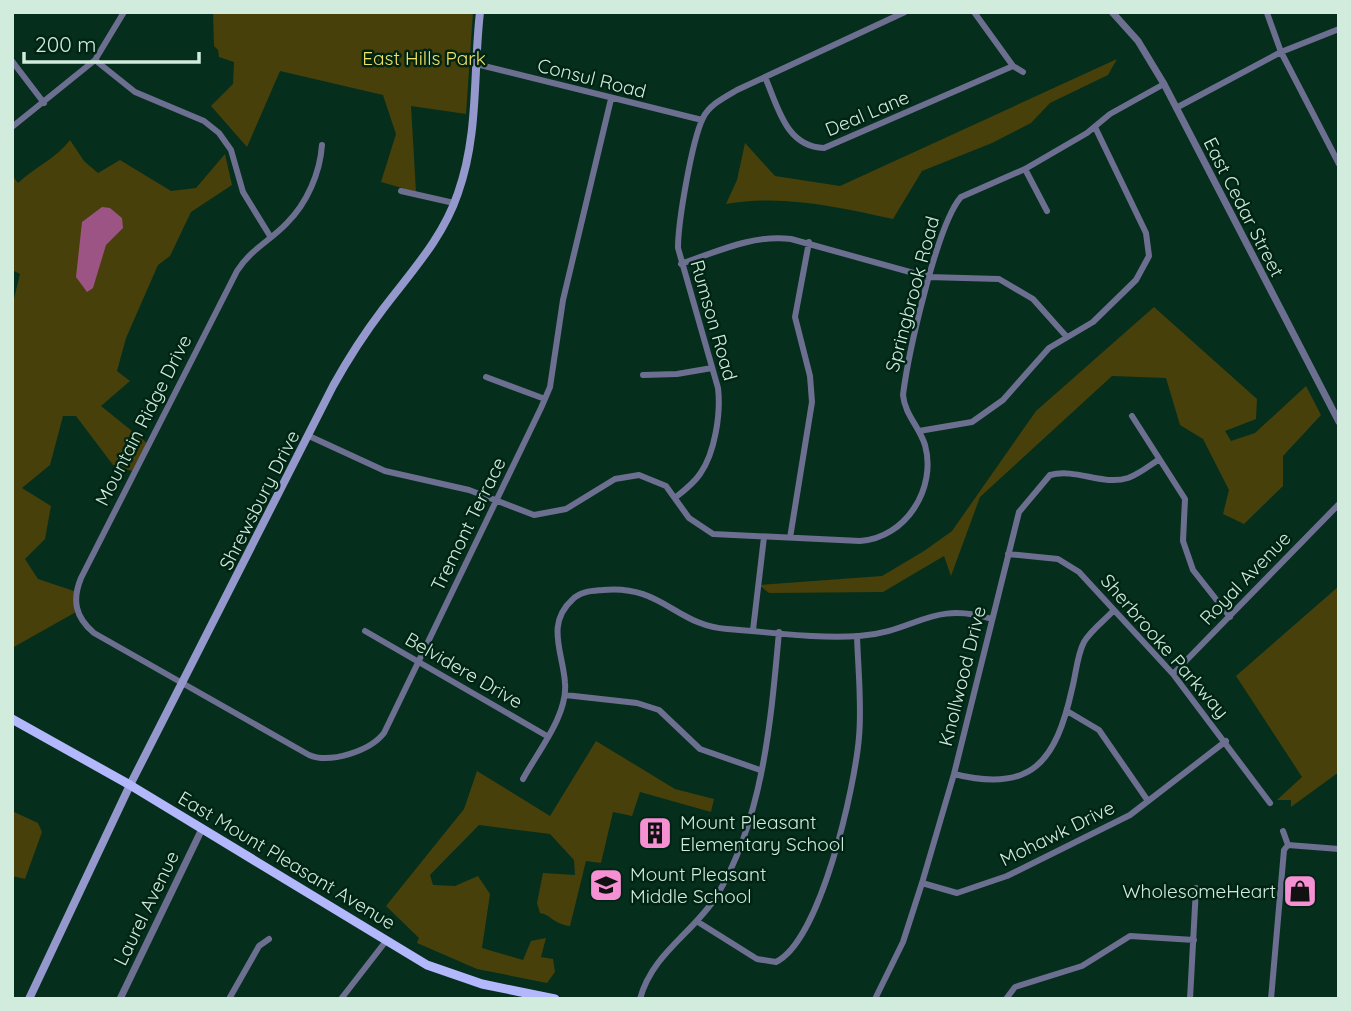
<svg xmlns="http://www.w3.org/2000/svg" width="1351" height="1011" viewBox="0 0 1351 1011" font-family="Quicksand,sans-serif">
  <rect width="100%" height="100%" fill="#052e1d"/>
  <path fill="#47400a" d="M213,12H473L466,114L411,106L416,192L381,182L396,134L383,95L280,71L247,147L211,106L233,84L234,62L219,57L218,50L214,46Z
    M1117,59L1108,75L1050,103L1031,123L992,143L922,171L893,219C838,207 783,194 726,204L737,180L745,143L775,176L840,186Z
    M70,140L84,161L98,173L120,160L171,191L196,188L225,154L232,185L191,212L170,256L158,265L126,338L117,371L130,381L101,406L147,443L132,471L113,465L76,416H63L50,465L22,488L51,506L45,539L25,559L38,579L74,591L76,612L12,648V307L20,274L12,270V175L18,183C35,167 57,158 70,140Z
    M1154,307L1257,399L1256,419L1225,431L1231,441L1255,433L1306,386L1321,415L1283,456V486L1244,524L1223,514L1229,490L1203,439L1180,425L1166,378L1112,376L980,497L951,576L944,556L883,592L769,593L759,585L882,576L924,551L952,531L1036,411Z
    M1339,586V772L1291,807V800H1277L1302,777L1236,676Z
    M596,741L675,789L714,799L711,812L640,792L632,816L613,812L601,863L586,861L570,926C551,923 552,915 540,913L537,903L543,873L575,875L574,860L550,834L479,825L430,875L433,885L455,886L478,876L490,894L482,948L523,960L531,941L546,938L541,957L553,959L555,972L547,983L477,969L417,943L419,938L386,906L464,809L477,771L550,816Z
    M12,811L38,823L42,832L25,879L12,876Z"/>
  <path fill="#9c5484" d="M102,207L110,208L122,218L123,228L106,245L93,288L87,292L76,277L82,222Z"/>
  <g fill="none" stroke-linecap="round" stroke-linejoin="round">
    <path stroke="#6c6f90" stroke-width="6" d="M974,12L1013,66L1023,72
      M1267,13L1281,52L1339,164
      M95,60L135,92L204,121L219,133L231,150L243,192L270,236
      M12,61L44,103
      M476,64L702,120
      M765,77C778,107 786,147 824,148L1013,66
      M1176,108L1281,52L1339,29
      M12,127L95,60L124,12
      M322,145C320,173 307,203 287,223C270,241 251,249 237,271L81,578C72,600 75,617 94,633L309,755C330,764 370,751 384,733L541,408L550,387L563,300L611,99
      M1025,169L1047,211
      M401,191L454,203
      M681,264C716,252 754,234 791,239L928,277L999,279L1033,299L1066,336
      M643,375L677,374L712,368
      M486,377L545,399
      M1132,416L1185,499L1183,541L1193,570L1230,617
      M919,431L972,422L1003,400L1049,348L1093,322L1136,280L1149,256L1146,233L1095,127
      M309,436L385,471L469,490L534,515L566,509L615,479L639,475L666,486L689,518L713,534L860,541C906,538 937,488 925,445C919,426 905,415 903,395C908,355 937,224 961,197L1025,169L1087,133L1110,114L1164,84
      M676,497C685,490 694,483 700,474C715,453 721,413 718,388L678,248C678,222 692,140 703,118C709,105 725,97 737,90L905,12
      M790,538L812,402L810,376L795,317L809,242
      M1008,554L1058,559L1079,572L1173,674L1270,803
      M753,630L764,537
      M365,631L547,736
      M1173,674L1339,504
      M565,695L637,703L659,710L700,749L760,770
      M1067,711L1099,730L1148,801
      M954,774C1032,794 1056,761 1072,689C1076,674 1077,655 1084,642C1091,630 1105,620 1114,610
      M523,779C538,751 568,715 565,683C563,652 545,624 573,599C581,591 593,591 603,590C661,584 677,626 727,629C770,632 816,639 859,636C916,632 931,600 992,619
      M1288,845L1339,849
      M922,883L957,893L1007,876L1130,815L1226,741
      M698,922L757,959L776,962C821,940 855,786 859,737C862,704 858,669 857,636
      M229,999L259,946L269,939
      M341,999L386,941
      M640,999C652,954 692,934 716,897C763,820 771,720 779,632
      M875,999L903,942L922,883L954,774L1019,512L1050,475C1077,468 1102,486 1128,478C1139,474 1149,466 1158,460
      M1006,999L1015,987L1082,966L1130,936L1194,940
      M1190,999L1196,888
      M1271,999L1284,850L1288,845L1283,831"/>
    <path stroke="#6c6f90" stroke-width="7" d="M1112,12L1138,41L1164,84L1339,422
      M120,999L201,831"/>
    <path stroke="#9498cd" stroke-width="8" d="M29,999L130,785L333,386C348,359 364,334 383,309C411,272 443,238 458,193C479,134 473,73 480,12"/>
    <path stroke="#b3b8fd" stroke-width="9" d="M12,719L130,785L427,965L482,984L555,999"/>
  </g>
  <defs>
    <g id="building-square" transform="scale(1.75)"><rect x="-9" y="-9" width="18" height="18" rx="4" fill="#f591d3" stroke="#002414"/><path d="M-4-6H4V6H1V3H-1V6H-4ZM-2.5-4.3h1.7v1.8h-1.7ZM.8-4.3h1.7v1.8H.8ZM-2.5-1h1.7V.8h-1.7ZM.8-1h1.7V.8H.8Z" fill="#111"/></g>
    <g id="school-square" transform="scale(1.75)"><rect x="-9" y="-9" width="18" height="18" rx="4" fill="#f591d3" stroke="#002414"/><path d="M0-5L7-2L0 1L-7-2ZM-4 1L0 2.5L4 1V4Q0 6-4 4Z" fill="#111"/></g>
    <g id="shop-square" transform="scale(1.75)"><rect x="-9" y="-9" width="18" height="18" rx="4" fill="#f591d3" stroke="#002414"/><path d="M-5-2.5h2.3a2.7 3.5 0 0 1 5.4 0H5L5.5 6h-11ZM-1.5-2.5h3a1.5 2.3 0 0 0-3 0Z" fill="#111"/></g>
  </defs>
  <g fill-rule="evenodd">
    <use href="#building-square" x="655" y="833"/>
    <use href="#school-square" x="606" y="885"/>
    <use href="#shop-square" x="1300" y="891"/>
  </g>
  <g text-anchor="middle" stroke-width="5" stroke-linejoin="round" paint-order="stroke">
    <g font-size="19" fill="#f3e165" stroke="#002414">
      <text x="424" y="65">East Hills Park</text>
    </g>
    <g font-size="19" fill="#d1ebdc" stroke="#002414">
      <text transform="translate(592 78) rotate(14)" y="7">Consul Road</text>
      <text transform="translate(867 113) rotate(-23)" y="7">Deal Lane</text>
      <text transform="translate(1244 207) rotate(63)" y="7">East Cedar Street</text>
      <text transform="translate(912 294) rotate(-75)" y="7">Springbrook Road</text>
      <text transform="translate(714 320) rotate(74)" y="7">Rumson Road</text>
      <text transform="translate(143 420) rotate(-63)" y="7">Mountain Ridge Drive</text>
      <text transform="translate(259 500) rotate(-63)" y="7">Shrewsbury Drive</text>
      <text transform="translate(468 524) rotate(-64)" y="7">Tremont Terrace</text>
      <text transform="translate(1245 578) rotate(-46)" y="7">Royal Avenue</text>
      <text transform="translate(1165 646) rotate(49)" y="7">Sherbrooke Parkway</text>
      <text transform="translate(464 670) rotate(30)" y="7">Belvidere Drive</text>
      <text transform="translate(962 676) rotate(-76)" y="7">Knollwood Drive</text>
      <text transform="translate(1057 833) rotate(-26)" y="7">Mohawk Drive</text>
      <text transform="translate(287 860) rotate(31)" y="7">East Mount Pleasant Avenue</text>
      <text transform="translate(146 908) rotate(-64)" y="7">Laurel Avenue</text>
    </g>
    <g font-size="19" fill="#d1ebdc" stroke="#002414" text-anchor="start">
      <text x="680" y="829">Mount Pleasant<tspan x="680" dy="22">Elementary School</tspan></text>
      <text x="630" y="881">Mount Pleasant<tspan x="630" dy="22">Middle School</tspan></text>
      <text x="1276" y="898" text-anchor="end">WholesomeHeart</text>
    </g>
  </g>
  <rect width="1351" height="1011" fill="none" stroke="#d1ebdc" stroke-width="28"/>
  <path d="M24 52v10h175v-10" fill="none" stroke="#d1ebdc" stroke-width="3.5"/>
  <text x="35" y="52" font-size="21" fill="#d1ebdc" stroke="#002414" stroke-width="5" paint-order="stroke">200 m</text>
</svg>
